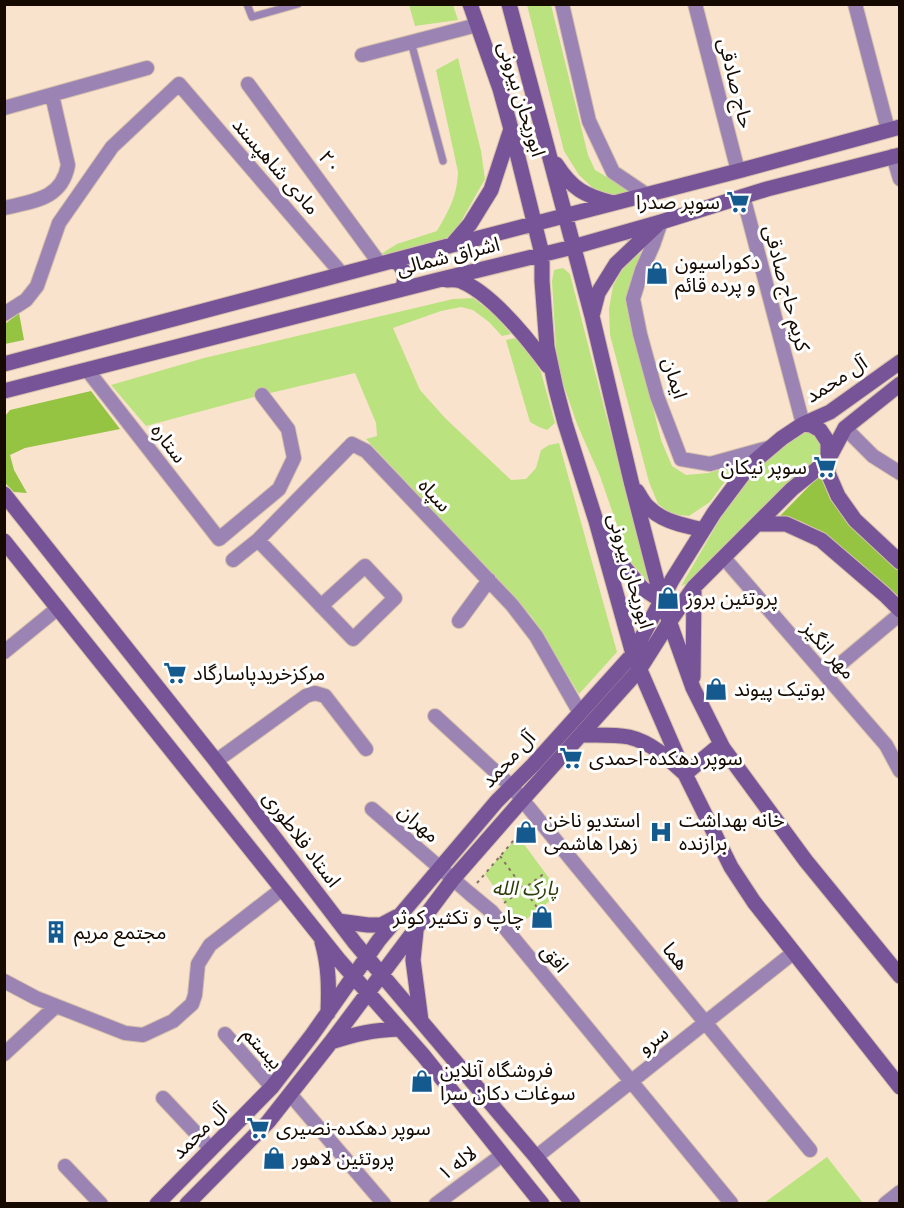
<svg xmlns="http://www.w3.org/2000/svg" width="904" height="1208" viewBox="0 0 904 1208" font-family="'Source Serif 4','Noto Sans Arabic',serif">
  <rect width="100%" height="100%" fill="#fae3cd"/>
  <path fill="#bae27f" d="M409,5H453L458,20L415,26Z
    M527,5H551L588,155L595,170L632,192L615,196L595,190L579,175L564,151Z
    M458,58L481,151L485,179L455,232L442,243L391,256L381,254L397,244L437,231C449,210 457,197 458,172L436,70Z
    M648,247C634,269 629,281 628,307L661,440L672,466L686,475L708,473L737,465L710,502L689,516L672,514L658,504L649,482L610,335L609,309L613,286L625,265Z
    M563,268L570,274L606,415L653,587L629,560L600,476L577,424L557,366L552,281L554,270Z
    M473,298L494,314L511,334L502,336L489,322L473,310L461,307L441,311L393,328L420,390L446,419L511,480L526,479L536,468L541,450L549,445L559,443L617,652L579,694L532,617L366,439L377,436L376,423L355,373L262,395L146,426L111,385L204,358L453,299Z
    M516,338L534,361L541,372L555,423L547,430L539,427L530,422L506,340Z
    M803,430L815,436L822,448L820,459L693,581L681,586L734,495L759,461Z
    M518,836L560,893L520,924L485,874Z
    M827,1157L863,1203H764Z"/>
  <path fill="#95c342" d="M19,313L24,340L5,344V324Z
    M91,391L120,429L25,448L10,455L14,470L27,493L14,492L5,483V416L10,410Z
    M820,475L830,499L846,520L899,571V603L824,533L800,521L778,518Z"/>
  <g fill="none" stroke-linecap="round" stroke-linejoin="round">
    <g stroke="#d5c0ac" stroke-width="9">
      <path id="service" d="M247,4L252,17L298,4
        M411,42L443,161"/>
    </g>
    <g stroke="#d5c0ac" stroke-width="16">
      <path id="minor" d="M562,4L589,121L613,172L647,195
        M695,4L738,171
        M855,4L888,130
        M362,55L477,25
        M248,84L380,264
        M4,108L147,68
        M893,156L900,179
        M743,196L803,424
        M4,208C34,201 62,199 68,165L52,95
        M661,222L653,245L642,270L633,299L640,334L657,396L681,459L710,464L768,448
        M4,314L26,300L37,286L59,223L112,147L179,84L342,274
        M88,371L219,539L279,489L294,458L288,429L262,395
        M845,428L873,456L900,473
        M258,540L353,639L395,598L365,566L321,606
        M724,558L886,745L900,771
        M233,560L258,540L352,444L366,451L512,605L536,636L580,713
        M459,621L489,580
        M4,652L58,608
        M826,676L900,614
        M435,716L511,786L810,1150
        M216,761L306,696L315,693L325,696L366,749
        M372,809L469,893L492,912L731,1203
        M4,981L36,998L125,1033L143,1035L173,1021L192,1004L195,995L198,964L210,945L282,889
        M225,1034L272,1087
        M4,1054L56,1006
        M290,1094L384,1204
        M163,1098L211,1149
        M536,1157L793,953
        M65,1166L101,1204
        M436,1204L502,1155
        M885,1204L900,1192"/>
    </g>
    <g stroke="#d5c0ac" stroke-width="17">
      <path id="secondary" d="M470,4L500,89L511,129L542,254V281L547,347L556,389L565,423L596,521L633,654L685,774L731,867L754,902L900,1087
        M509,4L592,316L631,481L662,601L693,688L723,748L806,861L900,976
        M556,164C572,189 585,196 613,203
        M452,245L470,224L491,190L511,129
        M395,260C405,269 407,277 402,289
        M447,280C451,280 456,279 461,281C492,294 528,339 548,366
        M592,316L598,293L616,264L657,225
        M4,364L452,245L738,171L900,127
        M4,391L438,280L573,247L661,222L767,189L900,155
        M803,424L811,425L820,430L828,442V473L838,496L855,520L900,562
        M637,491C640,496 643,502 647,506C662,522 684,525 703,530
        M4,494L216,761L355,943L536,1157L573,1204
        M757,524H786L821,540L885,595L900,610
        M606,537L623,566L642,588L662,601
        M4,541L339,960L423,1055L542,1204
        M693,677L694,587
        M581,735C597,735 613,734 629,737C651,742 669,759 685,774L721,744
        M338,921L368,925H381L396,917
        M416,931L413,960L421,1021
        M322,942C329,966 329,988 328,1013
        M331,1042C355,1034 373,1030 399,1029
        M157,1204L272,1087L312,1035L379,940L497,801L533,765L633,654L672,580L714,513L750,465L782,438L803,424L830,412L900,362
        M187,1204L268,1122L331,1042L453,879L523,799L639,670L670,621L694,587L792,489L828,460L845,428L900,384"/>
    </g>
    <path stroke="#867465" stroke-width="2" stroke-dasharray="3 4.5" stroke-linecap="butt" d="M500,856L539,910
      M477,883L526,826
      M504,903L545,873"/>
    <use href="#service" stroke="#9b84b3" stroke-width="7"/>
    <use href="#minor" stroke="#9b84b3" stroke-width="14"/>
    <use href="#secondary" stroke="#775397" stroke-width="15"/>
  </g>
  <defs>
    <g id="supermarket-bare" transform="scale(1.8)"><path d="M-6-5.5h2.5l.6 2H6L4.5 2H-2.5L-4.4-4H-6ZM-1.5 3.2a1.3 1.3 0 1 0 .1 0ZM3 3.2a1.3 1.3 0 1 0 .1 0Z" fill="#155a8e" stroke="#fff" stroke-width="2.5" paint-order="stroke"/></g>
    <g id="shop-bare" transform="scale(1.8)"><path d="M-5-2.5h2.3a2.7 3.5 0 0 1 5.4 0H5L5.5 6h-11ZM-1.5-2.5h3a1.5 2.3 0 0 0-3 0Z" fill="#155a8e" stroke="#fff" stroke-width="2.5" paint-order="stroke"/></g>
    <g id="hospital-bare" transform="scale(1.8)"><path d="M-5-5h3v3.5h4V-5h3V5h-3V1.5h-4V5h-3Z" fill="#155a8e" stroke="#fff" stroke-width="2.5" paint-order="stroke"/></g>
    <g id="building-bare" transform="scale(1.8)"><path d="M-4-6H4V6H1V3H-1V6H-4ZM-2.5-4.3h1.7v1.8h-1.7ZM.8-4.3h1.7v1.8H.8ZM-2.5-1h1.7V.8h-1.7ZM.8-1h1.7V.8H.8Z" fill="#155a8e" stroke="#fff" stroke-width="2.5" paint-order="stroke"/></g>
  </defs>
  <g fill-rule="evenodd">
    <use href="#supermarket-bare" x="738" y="202"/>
    <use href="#shop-bare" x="657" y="273"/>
    <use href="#supermarket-bare" x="825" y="467"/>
    <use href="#shop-bare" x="668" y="598"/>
    <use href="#supermarket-bare" x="175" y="673"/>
    <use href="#shop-bare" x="716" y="689"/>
    <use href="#supermarket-bare" x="571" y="758"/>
    <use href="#shop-bare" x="526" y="832"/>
    <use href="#hospital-bare" x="661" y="832"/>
    <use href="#shop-bare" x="542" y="917"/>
    <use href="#building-bare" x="56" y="932"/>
    <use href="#shop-bare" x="422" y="1081"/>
    <use href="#supermarket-bare" x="258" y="1128"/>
    <use href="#shop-bare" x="274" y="1158"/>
  </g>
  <g text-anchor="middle" stroke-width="6" stroke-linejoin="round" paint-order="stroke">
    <g font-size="20" fill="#150900" stroke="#fff">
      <text transform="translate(736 83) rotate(76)" y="7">حاج صادقی</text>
      <text transform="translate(522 99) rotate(73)" y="7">ابوریحان بیرونی</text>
      <text transform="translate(330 162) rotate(53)" y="7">۲۰</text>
      <text transform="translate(276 166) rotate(49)" y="7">مادی شاهپسند</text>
      <text transform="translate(448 256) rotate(-14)" y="7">اشراق شمالی</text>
      <text transform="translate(787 288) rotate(75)" y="7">کریم حاج صادقی</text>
      <text transform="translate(675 378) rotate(73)" y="7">ایمان</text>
      <text transform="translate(836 379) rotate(-33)" y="7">آل محمد</text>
      <text transform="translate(169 443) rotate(52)" y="7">ستاره</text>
      <text transform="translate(435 495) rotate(47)" y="7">سپاه</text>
      <text transform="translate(631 571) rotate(74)" y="7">ابوریحان بیرونی</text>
      <text transform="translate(829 650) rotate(49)" y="7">مهر انگیز</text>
      <text transform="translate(508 759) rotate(-47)" y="7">آل محمد</text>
      <text transform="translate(419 823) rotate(41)" y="7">مهران</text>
      <text transform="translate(302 839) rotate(53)" y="7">استاد فلاطوری</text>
      <text transform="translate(676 956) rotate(51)" y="7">هما</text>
      <text transform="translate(555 958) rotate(51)" y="7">افق</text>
      <text transform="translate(653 1040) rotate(-38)" y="7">سرو</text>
      <text transform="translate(263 1048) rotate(48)" y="7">بیستم</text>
      <text transform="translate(199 1131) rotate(-45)" y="7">آل محمد</text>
      <text transform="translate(457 1163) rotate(-37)" y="7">لاله ۱</text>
    </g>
    <g font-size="20" fill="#150900" stroke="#fff" text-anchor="start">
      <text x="720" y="209" text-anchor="end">سوپر صدرا</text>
      <text x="675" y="269">دکوراسیون<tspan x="675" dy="23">و پرده قائم</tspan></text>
      <text x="807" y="474" text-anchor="end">سوپر نیکان</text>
      <text x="686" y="605">پروتئین بروز</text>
      <text x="193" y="680">مرکزخریدپاسارگاد</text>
      <text x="734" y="696">بوتیک پیوند</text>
      <text x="589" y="765">سوپر دهکده-احمدی</text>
      <text x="544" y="827">استدیو ناخن<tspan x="544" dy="23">زهرا هاشمی</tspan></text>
      <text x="679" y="827">خانه بهداشت<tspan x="679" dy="23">برازنده</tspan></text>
      <text x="524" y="924" text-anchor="end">چاپ و تکثیر کوثر</text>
      <text x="74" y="939">مجتمع مریم</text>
      <text x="440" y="1077">فروشگاه آنلاین<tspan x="440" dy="23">سوغات دکان سرا</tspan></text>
      <text x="276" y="1135">سوپر دهکده-نصیری</text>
      <text x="292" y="1165">پروتئین لاهور</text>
    </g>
    <g font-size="20" font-style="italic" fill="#2b3d08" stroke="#fff">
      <text x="525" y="895">پارک الله</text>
    </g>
  </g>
  <rect width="904" height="1208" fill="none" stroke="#150900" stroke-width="12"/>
</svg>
